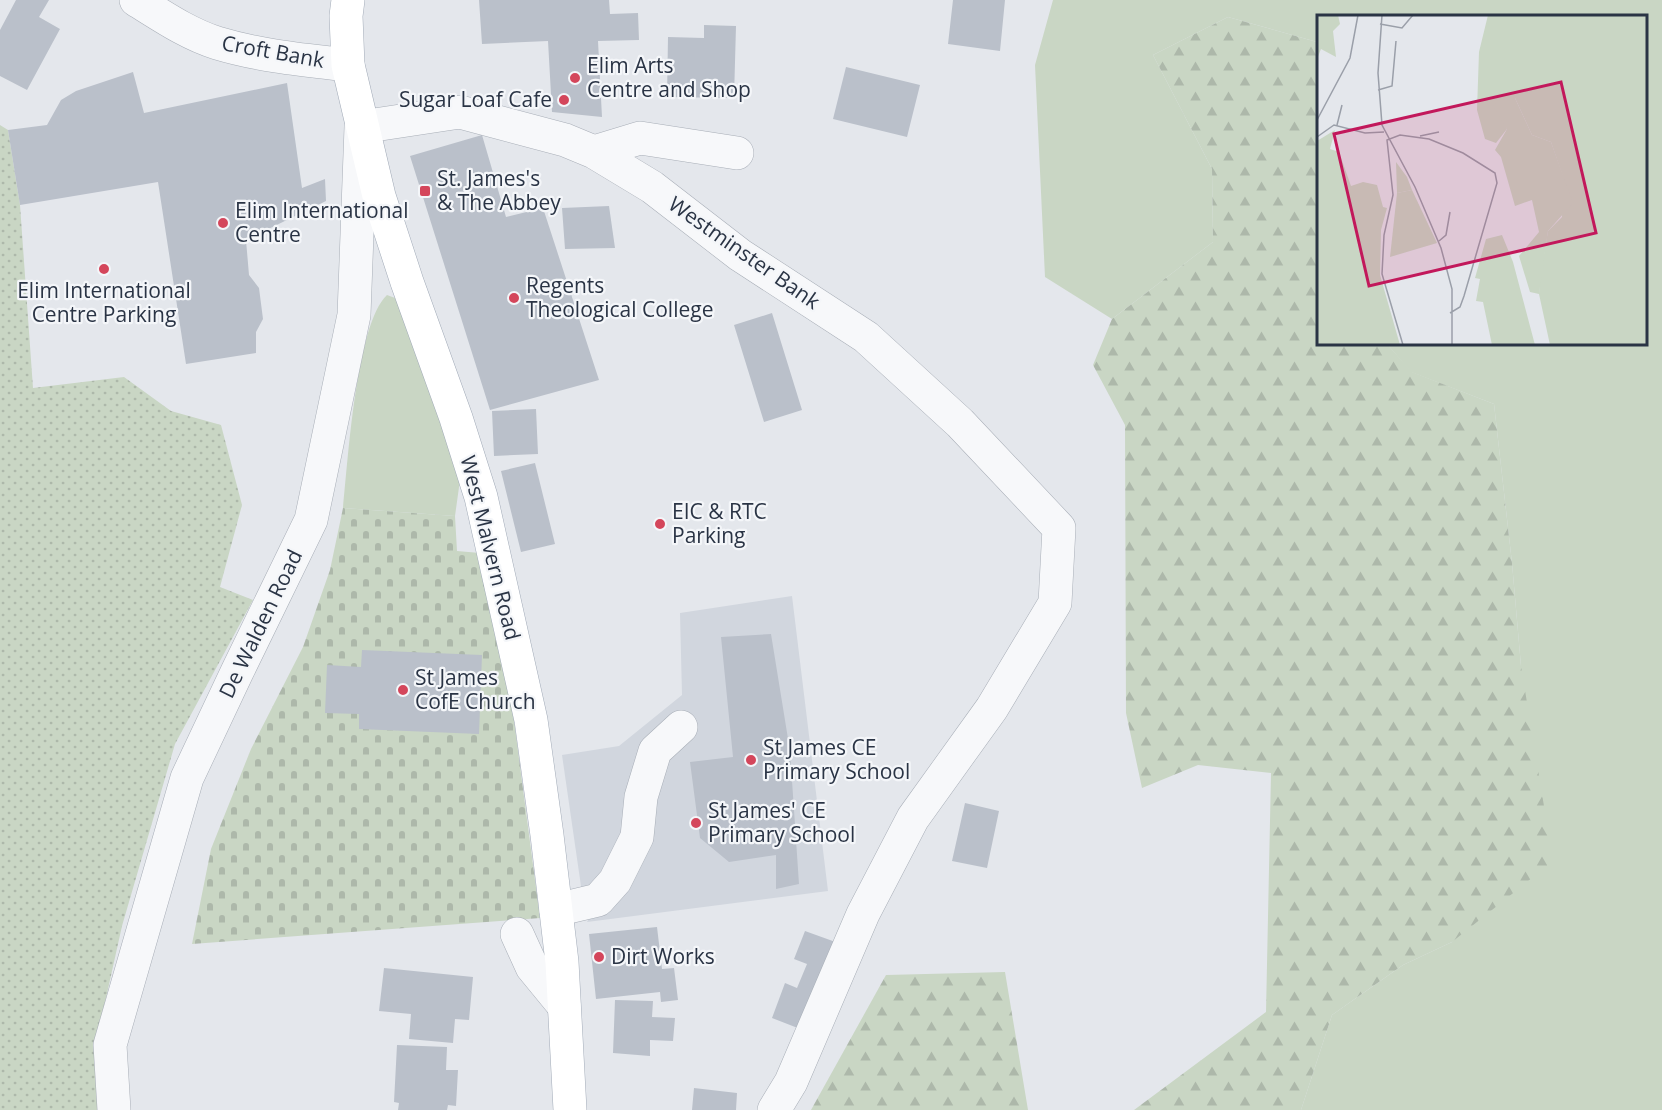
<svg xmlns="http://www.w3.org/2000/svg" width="1662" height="1110" viewBox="0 0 1662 1110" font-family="'Open Sans',sans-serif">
  <defs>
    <pattern id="forest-firs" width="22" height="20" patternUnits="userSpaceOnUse" patternTransform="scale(1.5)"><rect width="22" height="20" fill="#c9d6c4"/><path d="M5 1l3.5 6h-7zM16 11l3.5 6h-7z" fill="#adb8aa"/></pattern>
    <pattern id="cemetery-stones" width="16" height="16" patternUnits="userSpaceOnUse" patternTransform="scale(1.5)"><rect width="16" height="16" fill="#c9d6c4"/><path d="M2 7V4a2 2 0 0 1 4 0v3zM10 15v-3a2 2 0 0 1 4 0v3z" fill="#adb8aa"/></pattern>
    <pattern id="park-dots" width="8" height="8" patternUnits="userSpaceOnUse" patternTransform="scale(1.5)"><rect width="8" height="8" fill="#c9d6c4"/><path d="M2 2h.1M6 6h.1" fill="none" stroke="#adb8aa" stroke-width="1.8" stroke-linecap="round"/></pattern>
  </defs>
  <rect width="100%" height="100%" fill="#e4e7ec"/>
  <path fill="#d1d6de" d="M792,596L828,891L587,922L598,900L582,893L562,755L619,746L682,695L680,613Z"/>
  <path fill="#c9d6c4" d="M1053,0H1662V1110H1301L1332,1015L1403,965L1452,942L1521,666L1512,563L1494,404L1411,372L1387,344H1646V16H1318V46L1317,42L1228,17L1153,55L1212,169L1213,242L1112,319L1045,277L1035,65Z
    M387,295L395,298L402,312L460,480L455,516L343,508C348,462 356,324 387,295Z"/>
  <path fill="url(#forest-firs)" d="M1228,17L1317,42L1318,46V344H1387L1412,372L1494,404L1512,563L1521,666L1553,861L1452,942L1403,965L1332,1015L1301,1110H1134L1266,1012L1271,773L1198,765L1142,788L1126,713L1125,425L1093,365L1112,319L1213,242L1212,169L1153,55Z
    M1005,972L1028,1110H811L886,975Z"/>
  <path fill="url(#cemetery-stones)" d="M343,508L455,516L457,551L480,553L508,675L540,918L192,944L211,849L251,749L303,647L330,570Z"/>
  <path fill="url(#park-dots)" d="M0,125L8,130L20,205L33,388L124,377L171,411L221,425L242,505L220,587L253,600L175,744L122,926L94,1052L98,1110H0Z"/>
  <path fill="#bac0ca" d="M16,0H49L39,17L60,29L27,90L0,76V30Z
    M479,0H609L610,14L638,13L639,40L598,41L602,117L552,112L548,41L482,44Z
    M953,0H1005L1000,51L948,44Z
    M704,25L736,26L734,98L667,97L668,37L704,38Z
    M846,67L920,85L907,137L833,119Z
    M133,72L144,113L287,83L302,188L325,179L326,201L246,240L249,275L259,288L263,319L256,332V353L186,364L158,182L20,205L8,130L47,125L61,100L76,91Z
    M482,135L506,217L543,208L599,380L490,410L410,156Z
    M609,206L615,248L565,249L562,208Z
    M772,313L802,410L764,422L734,325Z
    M536,409L538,454L494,456L492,411Z
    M535,463L555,544L521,552L501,471Z
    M771,634L790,751L799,884L776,889V855L729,862L700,838L690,762L733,757L721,637Z
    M362,650L482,655L479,734L359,729V714L325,713L327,665L361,667Z
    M965,803L999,811L987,868L952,861Z
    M657,927L662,969L674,968L678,1000L661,1002L660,992L596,999L589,934Z
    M805,931L841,944L808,1032L772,1018L785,983L797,988L807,964L794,959Z
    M384,968L473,977L469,1020L455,1019L453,1043L409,1039L411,1014L379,1011Z
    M615,1000L653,1001L652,1017L675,1018L673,1041L650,1040V1056L613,1053Z
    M397,1045L447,1047L446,1070H458L456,1106L448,1105L447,1110H398L399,1103L394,1102Z
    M694,1088L737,1093L736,1110H692Z"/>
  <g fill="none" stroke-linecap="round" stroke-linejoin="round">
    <g stroke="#a8aeb7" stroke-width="34">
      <path id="minor" d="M136,0C162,16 188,34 217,43C260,56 304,60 348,65
        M594,152L640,138L737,153
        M556,910L598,900L615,881L637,837L641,797L655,751L681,727
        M517,934L532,967L564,1006
        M114,1110L110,1045L187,778L237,672L311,520L354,315L361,127L460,112L565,140L594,152L652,187L740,255L866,337L960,423L1059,528L1055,603L992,708L913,818L863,914L791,1082L774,1110"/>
    </g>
    <g stroke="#a2abb8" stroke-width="34">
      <path id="major" d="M348,0L346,16L348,65L379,196L407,282L456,418L481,497L531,720L547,835L562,962L570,1110"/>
    </g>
    <use href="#minor" stroke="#f7f8fa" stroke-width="33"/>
    <use href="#major" stroke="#fff" stroke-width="33"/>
  </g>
  <g fill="#d4465b" stroke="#f4f6f9" stroke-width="2">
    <circle cx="575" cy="78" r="6"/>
    <circle cx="564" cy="100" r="6"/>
    <rect x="419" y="185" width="12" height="12" rx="3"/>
    <circle cx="223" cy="223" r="6"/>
    <circle cx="104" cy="269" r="6"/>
    <circle cx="514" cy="298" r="6"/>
    <circle cx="660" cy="524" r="6"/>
    <circle cx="403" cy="690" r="6"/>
    <circle cx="751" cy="760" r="6"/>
    <circle cx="696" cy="823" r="6"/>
    <circle cx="599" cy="957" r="6"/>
  </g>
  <g text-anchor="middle" stroke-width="4.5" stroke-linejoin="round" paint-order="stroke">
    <g font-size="21" fill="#2a3445" stroke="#f4f6f9">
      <text transform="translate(273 52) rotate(10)" y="7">Croft Bank</text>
      <text transform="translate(744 253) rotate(35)" y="7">Westminster Bank</text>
      <text transform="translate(490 548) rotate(76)" y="7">West Malvern Road</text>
      <text transform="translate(261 624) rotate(-64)" y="7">De Walden Road</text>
    </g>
    <g font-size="21" fill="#2a3445" stroke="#f4f6f9" text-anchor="start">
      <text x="587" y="73">Elim Arts<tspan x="587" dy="24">Centre and Shop</tspan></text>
      <text x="552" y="107" text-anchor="end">Sugar Loaf Cafe</text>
      <text x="437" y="186">St. James's<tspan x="437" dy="24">&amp; The Abbey</tspan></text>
      <text x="235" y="218">Elim International<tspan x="235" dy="24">Centre</tspan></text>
      <text x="526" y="293">Regents<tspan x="526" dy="24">Theological College</tspan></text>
      <text x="104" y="298" text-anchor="middle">Elim International<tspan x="104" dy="24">Centre Parking</tspan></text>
      <text x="672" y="519">EIC &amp; RTC<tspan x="672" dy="24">Parking</tspan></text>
      <text x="415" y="685">St James<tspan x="415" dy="24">CofE Church</tspan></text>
      <text x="763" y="755">St James CE<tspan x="763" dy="24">Primary School</tspan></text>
      <text x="708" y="818">St James' CE<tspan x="708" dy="24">Primary School</tspan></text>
      <text x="611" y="964">Dirt Works</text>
    </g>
  </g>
  <g transform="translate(1317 15)">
    <rect width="330" height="330" fill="#e4e7ec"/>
    <path d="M0,0H21L23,9L16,16L19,42L4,34L0,44ZM171,0H330V330H233L222,279L223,263L231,216L245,202L246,162L234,127L215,120L198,83L188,104L190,114L179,128L168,124L160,95L162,37ZM79,147L90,162L95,175L80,178Z" fill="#c9d6c4"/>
    <path d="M185,83H198L215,120L234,127L256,188L231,216L222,279L213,277L202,241L222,217L215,185L198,191L184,142L178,135L190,114L176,90ZM185,220L196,247L218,330H175L166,287L159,286L163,264L158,263L169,224Z" fill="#c9d6c4"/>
    <path d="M95,175L120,228L73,242L80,178Z" fill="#c9d6c4"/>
    <path d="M18,115L13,134L22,137L34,171L46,167L60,170L66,192L70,193L64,215L63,260L83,330H0V126Z" fill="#c9d6c4"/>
    <path fill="none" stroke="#9a9fa9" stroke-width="1.5" d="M65,0L61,58L65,110L98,172L124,233L135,274V330M63,9L85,13L96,0M61,75L75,71L79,26M0,105L33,43L41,0M20,110L25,90M103,121L122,117M0,122L17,110L48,118L67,117M122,226L129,220L133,197M86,330L65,259L67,220L76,180L70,125L83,120L112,124L146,138L178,158L180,168L147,281L143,292L133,298"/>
    <path fill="#c2185b" fill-opacity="0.15" stroke="#c2185b" stroke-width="3" d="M244,67L279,218L52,271L17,119Z"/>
    <rect width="330" height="330" fill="none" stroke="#2a3445" stroke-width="3"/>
  </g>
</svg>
